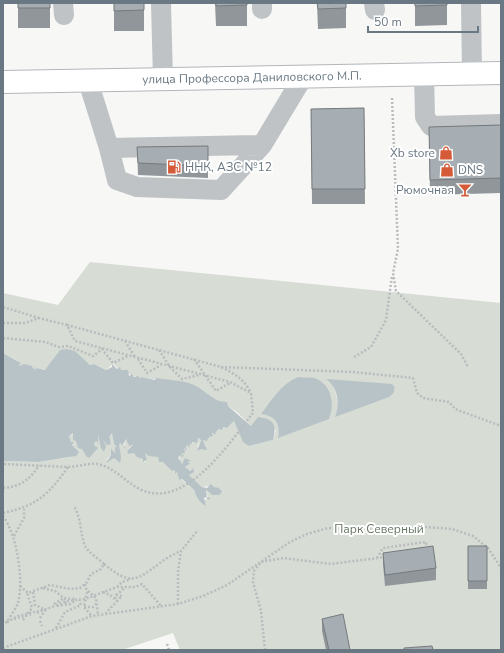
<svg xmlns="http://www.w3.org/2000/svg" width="504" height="653" viewBox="0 0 504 653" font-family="'Nunito Sans',sans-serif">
  <rect width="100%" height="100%" fill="#f7f7f5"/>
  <path fill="#d7dcd4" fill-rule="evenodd" d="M90,262L501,303V650H180L173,633L122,650H3V461L39,462L72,457L76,450L71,445L74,444L71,442L69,436L74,433L76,441L85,452L92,453L96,450L94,443L98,442V434L100,443L104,444V440L107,444H111L110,438L109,437L112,433L114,443L117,447L115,453L111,448V455L106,460L114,458L119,462C120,456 119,447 120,443L124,447L126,438L129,446L133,445L127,451L128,454L134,453L143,459V462H146L145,452L158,457L177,471L179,480L181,479L194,490L201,503L206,506L204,501L208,497L206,490L210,494L216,488L209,486L202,487L189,475L192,469L189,471L185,467L189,465V460H186L182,464L180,461V458L178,457L184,452V448L187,450L186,446L191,442L194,443L197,438L201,440L197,447L204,449L206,447L203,440L223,427L227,428L234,421L242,439L249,446L273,440L276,430L251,426L238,413L228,406L227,403C212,401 200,388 185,383C171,378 156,381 142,377L140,378C131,375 119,371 113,364L106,370L94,364L90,365L74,351L60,350L47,370L37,368L34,370L18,365V361L3,353V293L58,305ZM332,383L395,389L392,395L336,416C340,405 336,393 332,383ZM331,396V413L278,437C281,427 278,420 268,414Z"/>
  <path fill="#b8c3c7" d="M67,349L75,351L90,365L94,364L106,370L112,367V364L117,369L120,367L121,370H128L129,376L132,374L134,377L138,376L140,378L142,377L155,380L156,378C168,380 187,380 198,387C205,392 217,403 227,402L228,406L251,426L258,417C274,419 277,424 273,440L249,446L243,442L234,421L227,428L223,427L222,430L219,429L215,433L217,435L212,433L213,436L209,437L207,441L203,440L207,450L201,449L197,451L201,440L198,438L197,443L192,442L191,445L190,443L189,448L188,445L186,446L187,451L184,448L185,453L181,454L184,456L182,457L181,455L178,457L182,464L185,458L191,461L188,462L190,464L185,467L190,471L193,468L194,472L189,475L202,487L207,488L211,484L214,487L219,488L222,492L219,495H212L206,490L207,497L210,498L209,500L206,497L204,498L206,506C200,504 196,496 194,490L182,479L179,480L177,472L175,474V470L172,471L163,462H159L158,457L149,456L145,453L147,460L143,462V459L137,457L134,453L128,454L127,451L133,445L129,446L126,439L123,445L125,447L126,449L120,443C118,450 123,455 120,463L114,458L106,463L111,455V448L115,453V447H117L114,444L112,433L109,437L110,438L111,444L107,445L103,440L106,446L104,452L101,448L98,435V444L96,441L94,445L98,448L89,458L86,456L82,449L78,448L76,441L73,440V433L69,436L71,442H74L72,445L79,452L76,456L39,462L3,461V353L21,363L19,365L20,366L24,364L32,366L33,369L35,367L34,370L37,368L45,370L60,350Z
    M298,377C303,378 310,377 314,378C332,384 335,404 329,419L278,438C281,424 275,415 261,414C272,400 281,384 298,377Z
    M326,379L392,384C397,388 394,394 389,397L335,417C340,404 338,387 326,379Z"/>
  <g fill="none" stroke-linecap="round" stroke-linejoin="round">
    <g stroke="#b2b7ba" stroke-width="24">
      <g id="major">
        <path id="s1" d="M3,82L501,73"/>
      </g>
    </g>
    <path stroke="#b9bcbe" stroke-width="2.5" stroke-dasharray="2 2" stroke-linecap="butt" d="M392,98L398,249L393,273L396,291L461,354L468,367
      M3,307L39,318
      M3,323H25L39,318L67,325L75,341L230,382L251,393L253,413C230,442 188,507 144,491C126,484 117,468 97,464C87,463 77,467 67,467C46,466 24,465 3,464
      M67,325L221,367C235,374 244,379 251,393
      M3,338L45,342L59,347L68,346L93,356L102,349L113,363L128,356
      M125,341L135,357
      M159,350L170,367L182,379L199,375
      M354,357L371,347L386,320L392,276
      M138,359L147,373L161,365
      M194,359L216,391L230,383
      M221,367L353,372L413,378L417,393L423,398L449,402L455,409L501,426
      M3,488C20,487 31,479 39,465
      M3,513C37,506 49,494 68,467
      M3,516C17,535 24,580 18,603C16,609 10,616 7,622L3,623
      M14,536L24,518V509
      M377,558L383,548L426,542L427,551
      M104,564C130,585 135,582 160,563C166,558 174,554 181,551
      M85,584L87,592L84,607L92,616
      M20,586L28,593L50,585L70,589L80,588L87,582L91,574L101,569L104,564C99,559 88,552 85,546C80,533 81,517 74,506
      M117,587L122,582L131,579
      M43,588L55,591L66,600L65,605
      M88,591L96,598L98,615
      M33,592L35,605L44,609
      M103,592L110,595L117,601L106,613
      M116,595L126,587
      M115,599L116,595L122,596L117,601
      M54,604L64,598L75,599
      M178,604V572L181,551L198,530
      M57,606L70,604L76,600
      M84,607H93L96,604
      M37,613L43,610
      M40,618L46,609
      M14,619L31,614
      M23,620L32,608L27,593
      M40,621L42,626
      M7,622L18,616L47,609L66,601L85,599L117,587H135L142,584L161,606
      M56,628L65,612L81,605L79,600
      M167,644L169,650
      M3,648L92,616L178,604L203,596L227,585L290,542L307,534L328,528L358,530L427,527L452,529L473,536L488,548L501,568
      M265,650L261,611L253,582L254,571L261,562L283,558L331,564L386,557"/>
    <path stroke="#bfc3c6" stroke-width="20" d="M63,3L64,15
      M161,3L163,80
      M262,3V9
      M374,3L375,10
      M471,3L472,74
      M424,75L425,117L431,126L501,124
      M88,81L109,148L262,145L303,77
      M109,148L117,180L137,187L221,190L262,145"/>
    <use href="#major" stroke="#fff" stroke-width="22"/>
  </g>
  <path fill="#90969a" d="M18,3H50V28H18Z
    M114,3H144V31H114Z
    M215,3H247V26H216Z
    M317,3H346V28L318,29Z
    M415,3H447V25L415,26Z
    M364,108L365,204H312L311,109Z
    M501,125V193L430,195L429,127Z
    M208,146V178L138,175L137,147Z
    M468,546H487V589H468Z
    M383,553L436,568V580L385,586L383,564Z
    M322,619L350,650H326L322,631Z"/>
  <path fill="#a7aeb3" stroke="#757a7d" d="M18,3H50V8H18Z
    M114,3H144V10L114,11Z
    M216,3H247V5L216,6Z
    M317,3H346V8L318,9Z
    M415,3H447V5L415,6Z
    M364,108L365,189H312L311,109Z
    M501,125V178L430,180L429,127Z
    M208,146V166L138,163L137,147Z
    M433,546L436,568L385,575L383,553Z
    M468,546H487V581H468Z
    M343,614L350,650H329L322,619Z
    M432,646L433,650H404V648Z"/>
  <defs>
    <g id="shop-bare" transform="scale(1.08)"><path d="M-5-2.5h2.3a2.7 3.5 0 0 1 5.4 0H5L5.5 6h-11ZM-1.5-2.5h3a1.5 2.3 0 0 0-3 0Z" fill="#d45a38" stroke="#fff" stroke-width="2.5" paint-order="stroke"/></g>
    <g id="fuel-bare" transform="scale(1.08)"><path d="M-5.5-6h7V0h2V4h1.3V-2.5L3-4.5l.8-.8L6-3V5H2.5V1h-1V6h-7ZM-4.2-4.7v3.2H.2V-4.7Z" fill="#d45a38" stroke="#fff" stroke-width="2.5" paint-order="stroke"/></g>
    <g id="bar-bare" transform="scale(1.08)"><path d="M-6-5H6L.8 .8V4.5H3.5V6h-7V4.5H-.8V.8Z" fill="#d45a38" stroke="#fff" stroke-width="2.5" paint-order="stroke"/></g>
  </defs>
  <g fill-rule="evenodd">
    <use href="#shop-bare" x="446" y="153"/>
    <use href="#fuel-bare" x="174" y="167"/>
    <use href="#shop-bare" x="447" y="170"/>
    <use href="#bar-bare" x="465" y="190"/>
  </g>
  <g text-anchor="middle" stroke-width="4" stroke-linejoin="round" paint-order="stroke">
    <g font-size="12" fill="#697883" stroke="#fff">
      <text dy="4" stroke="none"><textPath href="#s1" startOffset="249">улица Профессора Даниловского М.П.</textPath></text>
    </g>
    <g font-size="12" fill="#697883" stroke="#fff" text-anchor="end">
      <text x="435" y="157">Xb store</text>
      <text x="185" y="171" text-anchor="start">ННК, АЗС №12</text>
      <text x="458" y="174" text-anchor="start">DNS</text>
      <text x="454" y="194">Рюмочная</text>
    </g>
    <g font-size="12" fill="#677663" stroke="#fff">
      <text x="379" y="533">Парк Северный</text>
    </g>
  </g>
  <rect width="504" height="653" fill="none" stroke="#697883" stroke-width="8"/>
  <path d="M368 26v6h110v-6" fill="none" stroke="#697883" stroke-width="2"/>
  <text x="374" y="26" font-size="12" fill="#697883" stroke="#ffffff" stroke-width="3" paint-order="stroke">50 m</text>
</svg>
